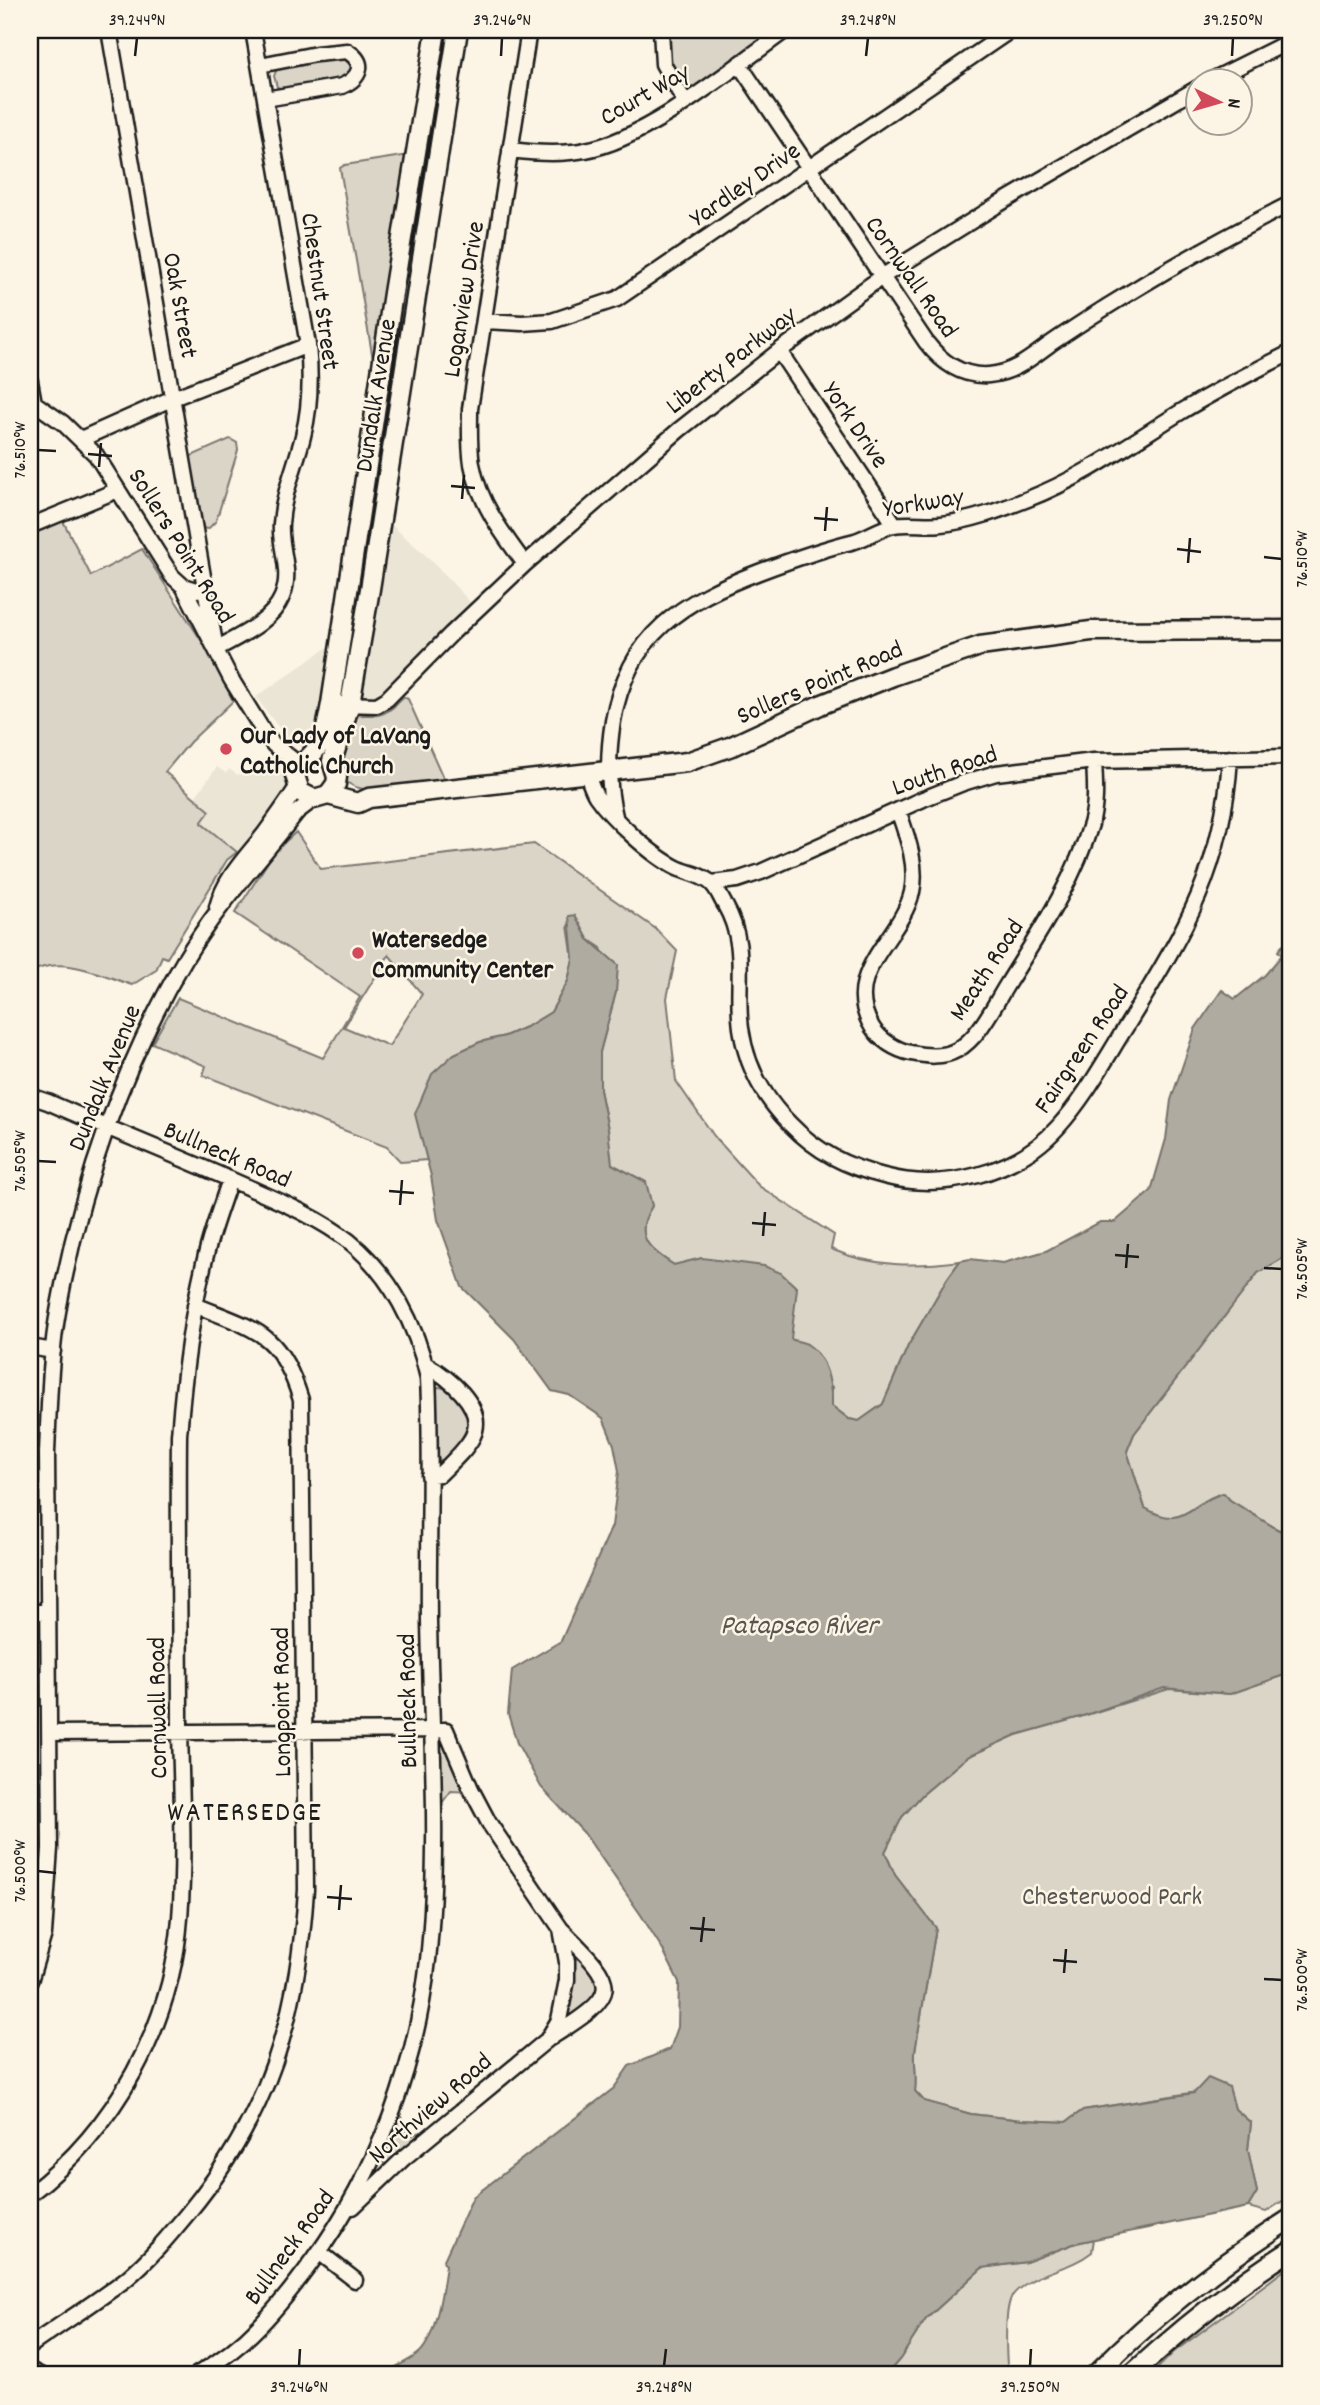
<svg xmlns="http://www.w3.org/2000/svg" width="1320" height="2405" viewBox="0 0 1320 2405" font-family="Dekko,sans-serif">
  <rect width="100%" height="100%" fill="#fcf5e5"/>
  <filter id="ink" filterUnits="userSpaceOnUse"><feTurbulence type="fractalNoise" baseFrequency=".0143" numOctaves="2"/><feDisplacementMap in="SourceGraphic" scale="14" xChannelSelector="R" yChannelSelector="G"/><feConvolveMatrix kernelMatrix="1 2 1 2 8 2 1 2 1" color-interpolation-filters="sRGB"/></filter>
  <g filter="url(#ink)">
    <path fill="#ebe5d6" d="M389,523L430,559L472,604L383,693L371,698L362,695L359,687Z
      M338,640L313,745L301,747L284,735L256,697Z
      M273,754L292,771V789L240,853L201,822L210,810L195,797L217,767L226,773L229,769L238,775Z"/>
    <path fill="#dbd5c8" stroke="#7c7872" stroke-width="2" fill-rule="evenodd" d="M443,30H450L345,693H340Z
      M670,30H775L693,88C673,80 664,48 670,30Z
      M336,55L352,57L355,67L349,77L286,90L277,87L274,76L278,66Z
      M409,155L374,365L340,168L345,165Z
      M230,439L237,443L238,450L216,521L208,529L202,528L189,457Z
      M62,519L91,576L142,549L212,657L233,701L190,742L165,772L210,811L201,823L237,852L227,860L167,958L162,956L156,970L132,985C102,975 60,954 30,973V531Z
      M404,697L408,699L445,782C421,785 367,799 347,782C343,778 341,772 339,768L353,717C362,713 369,716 378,715C388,713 397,704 404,697Z
      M296,832L321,869L534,844L656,929L677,951L667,998L676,1081L714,1136L759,1186L834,1235L831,1249C872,1267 916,1267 960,1261L947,1279L908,1346L883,1404L859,1421L849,1419L832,1406V1387L790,1339L793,1316L702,1258L674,1265C648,1249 633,1236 652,1206L645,1182L611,1164L608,1129L600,1090V1052L616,992L601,948L588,939L575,915L568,926L573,959L568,981L551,1012L528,1026L505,1036L480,1042L454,1054L432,1075L416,1114L427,1160L401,1162L387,1147L203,1075L206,1066L152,1043L178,998L323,1058L360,997L235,913L275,851ZM389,955L422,994L389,1046L344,1027Z
      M1290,1254V1535L1277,1529L1230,1500L1223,1493C1188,1502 1186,1532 1145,1508L1127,1451L1134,1434L1258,1273Z
      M438,1387C446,1387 450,1392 457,1397C481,1419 461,1441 446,1460H440L436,1455L435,1391Z
      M1290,1673V2196L1266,2212L1248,2207L1257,2192L1248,2150L1251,2123L1235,2109L1229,2087L1083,2110L1066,2122L1022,2120L971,2114L924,2101L915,2091C917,2077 914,2065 915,2051L936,1928L895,1875L885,1852L902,1817L922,1795L967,1757L1016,1735L1080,1717L1169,1689L1230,1694Z
      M442,1744L448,1745L472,1792L451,1791L439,1807L436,1751Z
      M579,1958L591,1968L598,1985L587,2011L572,2017L567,2014V2009L574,1960Z
      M399,2108L404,2128L412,2135L434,2128L387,2165L382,2163L379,2160Z
      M1094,2239L1092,2252C1073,2267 1053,2269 1032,2280C1025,2284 1015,2290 1011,2298C1004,2313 1006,2358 1008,2375H886L900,2359L926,2319L982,2268L1026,2262L1076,2243Z
      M1290,2266V2375H1151L1174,2352Z"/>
    <path fill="#b0aba1" stroke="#75726c" stroke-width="2" d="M575,915L588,939L618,965L616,992L600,1052V1090L608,1129L612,1164L646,1182L652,1206C633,1235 648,1249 674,1265L702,1258L764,1266L781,1273L797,1288L791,1339C795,1341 803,1342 807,1344C828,1357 831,1384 832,1406L849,1419L859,1421L883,1404L908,1346L947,1279L960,1261L970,1259L1003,1263L1046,1251L1100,1222H1115L1151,1191L1166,1139L1171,1100L1195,1029L1222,990L1235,999L1265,975L1282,955L1278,951L1290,936V1254L1258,1273L1134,1434L1127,1451L1145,1508C1185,1532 1189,1502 1224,1493L1230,1500L1277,1529L1290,1535V1673L1230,1694L1164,1688L1080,1717L1016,1735L967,1757L922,1795L902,1817L885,1852L895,1875L936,1928L915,2051C914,2065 917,2077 915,2091L924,2101L971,2114L1022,2120L1066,2122L1083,2110L1194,2093L1208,2078L1229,2087L1235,2109L1251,2123L1248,2150L1257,2192L1248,2207L1076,2243L1026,2262L982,2268L926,2319L900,2359L886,2375H381C393,2367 409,2362 419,2353C436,2339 443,2287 446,2265L443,2262L473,2197L614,2088L629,2066L670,2049L678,2027L679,1982L663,1950L641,1915L584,1833L541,1787L517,1743L508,1714L512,1670L561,1641L612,1526L619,1471L614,1445L603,1418L569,1395L552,1391L514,1339L462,1287L438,1220L431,1176L415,1114L432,1074L454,1054L480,1042L505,1036L528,1026L551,1012L568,981L573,959L569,916Z"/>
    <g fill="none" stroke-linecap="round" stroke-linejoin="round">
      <g stroke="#1c1c1c" stroke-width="19">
        <path id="minor" d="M109,30L205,588L196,590L183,586
          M661,30L663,64L685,102
          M739,64L926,342C942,363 962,377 989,375C1014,373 1031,358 1050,344C1069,331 1089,318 1108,306C1167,269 1228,235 1290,204
          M260,65L316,54L347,51C367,63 360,78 342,86L265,99
          M1212,80L1290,41
          M510,150C534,153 561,155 585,150C647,140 734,67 786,30
          M484,321L522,323L552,321L617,299L1011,30
          M779,351L895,525
          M30,381L34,403
          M30,400L63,423L96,455L172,576L183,586L231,679L265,734L274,745L300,765
          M81,439L173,398L308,345
          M30,526L118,490
          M525,564C502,533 479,502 472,464C469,446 470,427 470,409L529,30
          M205,588L216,649C239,636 271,623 282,597C293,571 279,549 281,524C283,493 296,465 303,436C311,405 311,376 308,345L253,30
          M342,704L377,705L387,699L451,634L525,564L679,430L779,351L883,276L999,204L1198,88
          M587,775C590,782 592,790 596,796C612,819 652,856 677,868C688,873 706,876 713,885C718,890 721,899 725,905C749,947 735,984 741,1028C746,1065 764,1098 790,1124C817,1152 847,1167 884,1176C943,1192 1016,1174 1058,1127C1087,1095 1106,1058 1129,1022C1185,930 1223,869 1230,758
          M898,810C907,836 918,865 912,892C901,939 840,973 872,1027C880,1040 896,1050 911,1053C926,1056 943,1058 957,1050C980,1037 994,1005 1008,983C1039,933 1074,881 1091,824C1097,803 1095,782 1094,761
          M615,816C607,785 608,752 613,721C628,634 683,601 759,572C791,560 822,549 855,541C868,537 880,528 894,525C909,522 926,526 941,524C971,521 1000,510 1028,499C1082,478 1129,444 1179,413C1215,391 1252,372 1290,353
          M712,883L737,880L761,872L923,799L963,783L996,773L1094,761L1290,757
          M217,907C225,877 247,856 265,833C276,818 287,803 297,787
          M30,1096L48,1102C114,1131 180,1157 245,1186C281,1202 318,1217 349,1241C391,1275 417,1326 428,1378C432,1459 428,1540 429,1621C431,1733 440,1848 428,1960C416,2068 377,2172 314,2259C279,2307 248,2346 196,2375
          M30,1347L53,1351
          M424,1363C446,1376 487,1406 473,1436C466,1450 451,1463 440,1474L429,1475
          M30,1612H47
          M49,1733L446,1730L471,1789L489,1823L561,1929L567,1962V1980L559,2020L547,2040L404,2158L353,2207
          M30,1981L44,1934L50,1848L47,1453C49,1404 50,1354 59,1306C81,1186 123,1064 185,959C217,906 260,860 297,812L314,799
          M550,2038C622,1993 620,1987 561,1929
          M30,2194C115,2129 172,2026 180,1918C185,1855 181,1790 180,1727C180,1630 178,1532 179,1435C184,1371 192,1308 208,1247C214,1224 223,1201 230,1179
          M319,2252L355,2280
          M30,2346C62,2323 95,2303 126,2279C149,2260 169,2236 188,2213C270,2114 298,2016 306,1890L301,1400C280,1331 256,1330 195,1305
          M30,2370L40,2375"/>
      </g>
      <g stroke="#1c1c1c" stroke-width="23">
        <path id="major" d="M436,30L393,293L331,704C328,719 326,735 317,748C310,759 299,763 295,775L300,792L314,799L328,795L336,784L337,777L332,761L350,704L370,589L458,30
          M328,795L358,803L369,798L687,762L732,746L820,705L893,676L980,646L1091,631L1290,630
          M1095,2375C1153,2316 1220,2264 1290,2219
          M1131,2375C1180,2330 1233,2287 1290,2251"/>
      </g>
      <use href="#minor" stroke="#fcf5e5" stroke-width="14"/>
      <use href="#major" stroke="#fcf5e5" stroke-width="18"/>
    </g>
  </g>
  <path fill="none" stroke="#1c1c1c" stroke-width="2.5" d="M135,56L137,38M501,56L502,38M866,56L868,38M1232,56L1233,38M38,450L56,451M88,454L112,456M99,467L101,443M451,486L475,488M462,499L464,475M814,518L838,520M825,531L827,507M1177,549L1201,552M1264,557L1282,559M1188,563L1190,538M38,1161L56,1162M389,1191L414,1193M400,1205L402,1180M752,1223L776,1225M763,1236L765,1212M1115,1255L1139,1257M1126,1268L1128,1244M1264,1268L1282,1269M38,1871L56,1873M327,1897L352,1899M339,1910L341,1885M690,1928L715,1930M701,1942L704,1917M1053,1960L1077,1962M1064,1973L1066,1949M1264,1979L1282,1980M299,2366L300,2349M664,2366L666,2349M1030,2366L1031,2349"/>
  <g fill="#d1495b" stroke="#fcf5e5" stroke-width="2.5">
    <circle cx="226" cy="749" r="7"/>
    <circle cx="358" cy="953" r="7"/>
  </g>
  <g text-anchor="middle" stroke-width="5" stroke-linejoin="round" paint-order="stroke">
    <g font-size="26" fill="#1c1c1c" stroke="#fcf5e5">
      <text transform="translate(644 93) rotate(-30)" y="9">Court Way</text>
      <text transform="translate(744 183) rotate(-35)" y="9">Yardley Drive</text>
      <text transform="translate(913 276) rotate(55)" y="9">Cornwall Road</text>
      <text transform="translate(322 291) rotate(82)" y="9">Chestnut Street</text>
      <text transform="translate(462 299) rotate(-81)" y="9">Loganview Drive</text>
      <text transform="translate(182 305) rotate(80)" y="9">Oak Street</text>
      <text transform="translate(730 359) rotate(-38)" y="9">Liberty Parkway</text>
      <text transform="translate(374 395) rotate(-81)" y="9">Dundalk Avenue</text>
      <text transform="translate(857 424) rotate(56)" y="9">York Drive</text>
      <text transform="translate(923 501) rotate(-9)" y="9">Yorkway</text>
      <text transform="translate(183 545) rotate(58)" y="9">Sollers Point Road</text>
      <text transform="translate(819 681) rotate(-23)" y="9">Sollers Point Road</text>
      <text transform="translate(944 769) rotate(-19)" y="9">Louth Road</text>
      <text transform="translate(985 969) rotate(-57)" y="9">Meath Road</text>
      <text transform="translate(1080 1048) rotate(-56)" y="9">Fairgreen Road</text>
      <text transform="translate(103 1077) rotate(-68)" y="9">Dundalk Avenue</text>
      <text transform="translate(228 1153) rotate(23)" y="9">Bullneck Road</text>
      <text transform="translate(406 1701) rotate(-91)" y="9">Bullneck Road</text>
      <text transform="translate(280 1702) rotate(-91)" y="9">Longpoint Road</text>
      <text transform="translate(156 1708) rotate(-91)" y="9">Cornwall Road</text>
      <text transform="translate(429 2107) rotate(-41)" y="9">Northview Road</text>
      <text transform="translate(288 2246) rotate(-54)" y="9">Bullneck Road</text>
    </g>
    <g font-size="26" font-weight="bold" fill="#1c1c1c" stroke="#fcf5e5" text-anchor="start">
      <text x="240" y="743">Our Lady of LaVang<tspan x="240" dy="30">Catholic Church</tspan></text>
      <text x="372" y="947">Watersedge<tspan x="372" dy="30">Community Center</tspan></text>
    </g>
    <g font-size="26" fill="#555450" stroke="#fcf5e5">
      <text x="1112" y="1904">Chesterwood Park</text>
    </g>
    <g font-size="28" font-style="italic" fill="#575551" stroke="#fcf5e5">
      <text x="799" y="1633">Patapsco River</text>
    </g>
    <g font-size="28" letter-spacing="2" fill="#1c1c1c" stroke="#fcf5e5">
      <text x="245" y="1820">WATERSEDGE</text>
    </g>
  </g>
  <rect width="1320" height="2405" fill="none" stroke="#fcf5e5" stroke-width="77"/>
  <g transform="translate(1219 102) rotate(95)"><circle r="33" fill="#fcf5e5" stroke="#a29e95" stroke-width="2"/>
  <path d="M0-5L12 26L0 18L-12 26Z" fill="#d1495b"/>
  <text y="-10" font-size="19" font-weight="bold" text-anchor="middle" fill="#1c1c1c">N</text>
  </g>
  <rect x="38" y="38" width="1244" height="2328" fill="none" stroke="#1c1c1c" stroke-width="2.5"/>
  <g font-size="18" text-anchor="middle" fill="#1c1c1c">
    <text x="137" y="25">39.244°N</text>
    <text x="502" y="25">39.246°N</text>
    <text x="868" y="25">39.248°N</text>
    <text x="1233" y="25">39.250°N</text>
    <text transform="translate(19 450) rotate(-90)" y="6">76.510°W</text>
    <text transform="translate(1301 559) rotate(-90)" y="6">76.510°W</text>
    <text transform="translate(19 1161) rotate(-90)" y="6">76.505°W</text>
    <text transform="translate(1301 1269) rotate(-90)" y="6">76.505°W</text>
    <text transform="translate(19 1871) rotate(-90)" y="6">76.500°W</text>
    <text transform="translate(1301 1980) rotate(-90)" y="6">76.500°W</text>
    <text x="299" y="2392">39.246°N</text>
    <text x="664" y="2392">39.248°N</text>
    <text x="1030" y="2392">39.250°N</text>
  </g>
</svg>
